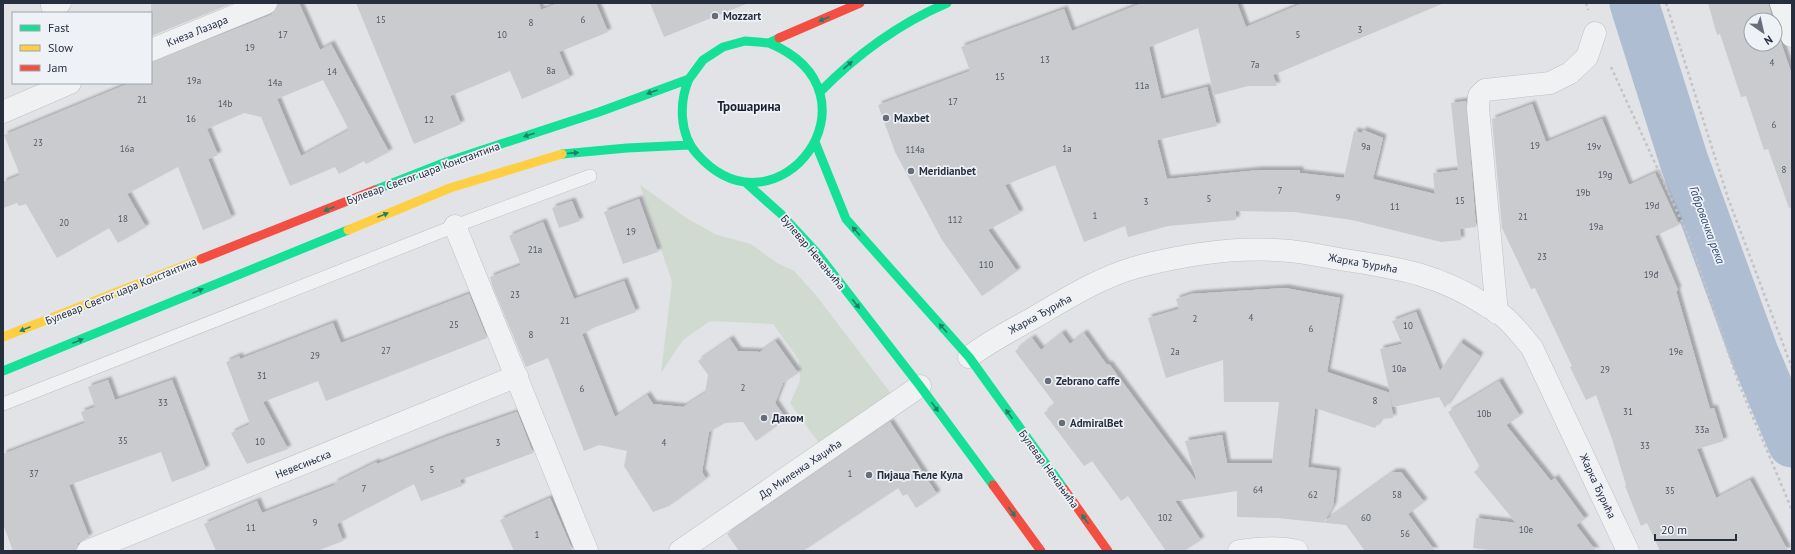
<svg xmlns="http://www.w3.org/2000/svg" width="1795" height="554" viewBox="0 0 1795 554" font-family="'PT Sans',sans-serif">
  <defs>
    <filter id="shadow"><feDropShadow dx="3.5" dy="-3.5" stdDeviation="1" flood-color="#0004"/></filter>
  </defs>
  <rect width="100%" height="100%" fill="#e1e3e6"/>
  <path fill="#d0dad1" d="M640,185L688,219L717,235L751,244L777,263L794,271L815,294L893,396L821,446L790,403L800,381L799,360L773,324L710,321L683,340L661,373L672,282Z"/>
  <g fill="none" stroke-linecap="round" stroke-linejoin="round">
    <path stroke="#afbdd2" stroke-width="49" d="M1634,3L1684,161L1754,353L1792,443"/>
  </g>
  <path fill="#c9cbce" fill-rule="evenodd" filter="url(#shadow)" d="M151,3H233L151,36Z
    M278,3H299L320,50L331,44L389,152L366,164L364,161L339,174L335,167L290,186L261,117L244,113L207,129L218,155L208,159L232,218L203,230L178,167L127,194L146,227L118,243L109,228L57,258L26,204L19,206L17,203L3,208V182L20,175L4,135L130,83H151V62L271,15L276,10ZM323,80L349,130L301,156L277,99Z
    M356,3H539L541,10L558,3H596L608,32L559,52L570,78L522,99L510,71L450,96L461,124L414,144Z
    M650,3H746V4L664,37Z
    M1142,3H1237L1246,27L1303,3H1444L1273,75L1277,86H1248L1214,95L1198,28L1149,47L1161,99L1207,87L1217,126L1157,140L1167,179L1260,170H1300V173L1344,178L1354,131L1362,133L1363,130L1383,138L1373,179L1435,194L1433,173L1458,170L1451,103L1466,101L1476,227L1460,229L1461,240L1441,242L1352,220L1294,212L1236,211V220L1168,226L1128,237L1125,226L1084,242L1055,165L1005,185L1020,213L988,230L1017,271L982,296L942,240L895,152L878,105L970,71L961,47L1064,9L1072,31Z
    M1708,3H1768L1773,20H1751V44H1775V25L1792,75V207L1789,208L1768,149L1764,150L1746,96L1741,97L1720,34L1717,35Z
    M1532,104L1546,142L1602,119L1629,185L1655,173L1679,225L1655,236L1678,290L1676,291L1710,409L1714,408L1724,441L1697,449L1716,498L1750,480L1788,551H1660L1647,523L1641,526L1625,486L1626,485L1612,439L1596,395L1586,400L1570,367L1572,366L1535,288L1531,289L1502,228L1492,119Z
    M639,199L658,252L623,264L604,212Z
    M572,201L580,221L559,228L552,208Z
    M543,222L574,299L624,281L636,312L590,329L591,330L582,334L615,417L647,395L653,404L683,407L705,393L708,375L698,361L730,339L738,351L760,352L775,341L798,373L783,383L775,403L786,419L756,441L743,422L725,423L709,432L702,472L706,479L669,506L653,512L624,466L627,451L599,445L584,451L548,358L526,367L492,285L490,277L521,265L509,236Z
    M1285,288L1340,298L1327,372L1390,393L1393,418L1381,419L1375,428L1315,408L1308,467L1337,471L1333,506L1324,522L1393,472H1401L1424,502L1408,514L1435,551H1365L1346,525L1277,518L1237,517V491L1175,501L1201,540L1184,551H1166L1128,496L1121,501L1092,461L1084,466L1044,413L1055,404L1015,351L1032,338L1041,350L1062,333L1070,344L1084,333L1107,365L1109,364L1197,482L1185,441L1222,435L1227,463H1272L1279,402H1224L1223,360L1166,378L1148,318L1179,309L1176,299L1191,294Z
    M469,294L487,338L326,401L318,381L263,402L288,449L247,464L231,433L250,424L226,362L239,356L240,359L333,323L341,343Z
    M1416,312L1440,371L1460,342L1480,356L1445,408L1439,397L1393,407L1380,349L1402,344L1392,321Z
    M108,380L115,400L172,380L206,469L172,482L161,452L69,485L89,537L78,543L76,550L73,551H13L3,524V454L85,423L81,412L95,407L88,387Z
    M1499,381L1520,416L1506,425L1551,481L1555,478L1585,519L1576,525L1596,551H1497L1473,548L1476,518L1516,523L1474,472L1480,467L1448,412Z
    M517,412L533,453L460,480L462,486L421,501L414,484L337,524L343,541L317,551H216L204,524L257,501L262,513L335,485L334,483L376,462L377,464L443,438Z
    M890,422L937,494L916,508L907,494L903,496L898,488L803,551H739L727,534Z
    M550,498L573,551H514L500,520Z"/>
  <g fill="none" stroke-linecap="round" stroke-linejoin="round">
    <g stroke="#bfc1c4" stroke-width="14">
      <path id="lane" d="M3,404L455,226L590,176"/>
    </g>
    <g stroke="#bfc1c4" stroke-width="23">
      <path id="street" d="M1781,3L1792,36
        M55,13L52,6L60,3
        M151,50L266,3
        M3,112L70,83
        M455,226L587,551
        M1497,313L1478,108L1479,96L1485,90L1550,83L1570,73L1587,57L1595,33
        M969,357C990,341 1012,330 1035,317C1067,298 1101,277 1137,267C1186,254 1239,246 1290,251C1309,253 1327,257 1345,260C1399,268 1441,275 1487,306C1492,309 1499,312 1503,316C1514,325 1523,337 1532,348L1628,551
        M88,551L517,376
        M680,551L920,386
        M1239,551C1258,548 1278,546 1297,551"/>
    </g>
    <path stroke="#c3c4c9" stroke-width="2.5" stroke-dasharray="3 3" stroke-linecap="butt" d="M1586,3L1588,10
      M1666,3L1728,198L1792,368
      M1611,67L1688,235L1739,384L1792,510"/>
    <use href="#lane" stroke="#f0f1f3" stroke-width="13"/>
    <use href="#street" stroke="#f0f1f3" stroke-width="22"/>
    <path stroke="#16e098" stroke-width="9" d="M689,79C679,102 679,134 697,154C778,245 890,93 769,43
      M820,92C857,54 898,24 947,3
      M815,142L846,219L969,357L1064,489
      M562,154L627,148L689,145
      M745,182L781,214L817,253L920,386L993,485
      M375,190L446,162L599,112L689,79L703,60L723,47L745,41L769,43L779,38
      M3,371L348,230"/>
    <path stroke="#ffcf43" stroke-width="9" d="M348,230L450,188L562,154
      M3,337L201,259"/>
    <path stroke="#f24e42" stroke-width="9" d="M779,38L860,3
      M201,259L375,190
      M993,485L1041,551
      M1064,489L1108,551"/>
  </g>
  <defs><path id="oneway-solid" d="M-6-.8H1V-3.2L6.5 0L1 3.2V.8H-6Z"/></defs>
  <g fill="#1f7f67">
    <use href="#oneway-solid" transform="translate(824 19) rotate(157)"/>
    <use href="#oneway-solid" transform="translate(848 65) rotate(-40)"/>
    <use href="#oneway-solid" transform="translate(652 92) rotate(160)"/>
    <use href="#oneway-solid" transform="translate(529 135) rotate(162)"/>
    <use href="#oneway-solid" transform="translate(573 153) rotate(-5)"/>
    <use href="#oneway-solid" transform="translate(329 209) rotate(158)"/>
    <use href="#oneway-solid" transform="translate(383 215) rotate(-22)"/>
    <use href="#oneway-solid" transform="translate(856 231) rotate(-132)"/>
    <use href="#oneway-solid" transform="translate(198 291) rotate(-22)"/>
    <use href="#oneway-solid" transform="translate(856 304) rotate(52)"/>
    <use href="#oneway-solid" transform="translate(943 328) rotate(-132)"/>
    <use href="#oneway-solid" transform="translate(25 329) rotate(158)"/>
    <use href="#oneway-solid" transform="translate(78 341) rotate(-22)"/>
    <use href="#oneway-solid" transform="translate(935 407) rotate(54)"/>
    <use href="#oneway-solid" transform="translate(1009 414) rotate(-126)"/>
    <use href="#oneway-solid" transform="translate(1012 512) rotate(54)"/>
    <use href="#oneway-solid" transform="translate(1085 519) rotate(-126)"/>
  </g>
  <g fill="#686e79" stroke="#eef1f6" stroke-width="1.5">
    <circle cx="715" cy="16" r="4"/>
    <circle cx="886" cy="118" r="4"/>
    <circle cx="911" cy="171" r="4"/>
    <circle cx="1048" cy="381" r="4"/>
    <circle cx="764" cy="418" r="4"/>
    <circle cx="1062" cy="423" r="4"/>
    <circle cx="869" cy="475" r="4"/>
  </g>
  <g text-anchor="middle" stroke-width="3.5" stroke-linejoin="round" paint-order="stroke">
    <g font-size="9" fill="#505764">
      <text x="381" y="23">15</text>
      <text x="583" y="23">6</text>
      <text x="531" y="26">8</text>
      <text x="1360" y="33">3</text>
      <text x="283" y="38">17</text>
      <text x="502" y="38">10</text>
      <text x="1298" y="38">5</text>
      <text x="250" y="51">19</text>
      <text x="1045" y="63">13</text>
      <text x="1772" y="66">4</text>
      <text x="1255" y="68">7a</text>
      <text x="551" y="74">8a</text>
      <text x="332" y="75">14</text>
      <text x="1000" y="80">15</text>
      <text x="194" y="84">19a</text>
      <text x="275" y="86">14a</text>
      <text x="1142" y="89">11a</text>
      <text x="142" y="103">21</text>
      <text x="953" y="105">17</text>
      <text x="225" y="107">14b</text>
      <text x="191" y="122">16</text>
      <text x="429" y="123">12</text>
      <text x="1774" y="128">6</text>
      <text x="38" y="146">23</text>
      <text x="1535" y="149">19</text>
      <text x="1366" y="150">9a</text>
      <text x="1594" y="150">19v</text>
      <text x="127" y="152">16a</text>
      <text x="1067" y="152">1a</text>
      <text x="915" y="153">114a</text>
      <text x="1784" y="173">8</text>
      <text x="1605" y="178">19g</text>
      <text x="1280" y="194">7</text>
      <text x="1583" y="196">19b</text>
      <text x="1338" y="201">9</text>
      <text x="1209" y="202">5</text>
      <text x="1460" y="204">15</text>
      <text x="1146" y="205">3</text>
      <text x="1652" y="209">19d</text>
      <text x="1395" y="210">11</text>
      <text x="1095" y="219">1</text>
      <text x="1523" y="220">21</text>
      <text x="123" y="222">18</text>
      <text x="955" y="223">112</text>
      <text x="64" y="226">20</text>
      <text x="1596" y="230">19a</text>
      <text x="631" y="235">19</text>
      <text x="535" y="253">21a</text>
      <text x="1542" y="260">23</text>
      <text x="986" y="268">110</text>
      <text x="1651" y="278">19đ</text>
      <text x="515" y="298">23</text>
      <text x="1251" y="321">4</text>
      <text x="1195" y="322">2</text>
      <text x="565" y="324">21</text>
      <text x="454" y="328">25</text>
      <text x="1408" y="329">10</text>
      <text x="1311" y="332">6</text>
      <text x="531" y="338">8</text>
      <text x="386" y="354">27</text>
      <text x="1175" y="355">2a</text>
      <text x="1676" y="355">19e</text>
      <text x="315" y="359">29</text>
      <text x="1399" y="372">10a</text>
      <text x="1605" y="373">29</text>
      <text x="262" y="379">31</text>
      <text x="743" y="391">2</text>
      <text x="582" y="392">6</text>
      <text x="1375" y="404">8</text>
      <text x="163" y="406">33</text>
      <text x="1628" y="415">31</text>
      <text x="1484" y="417">10b</text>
      <text x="1702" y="433">33a</text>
      <text x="123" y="444">35</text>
      <text x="260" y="445">10</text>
      <text x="498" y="446">3</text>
      <text x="664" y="446">4</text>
      <text x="1645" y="449">33</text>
      <text x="432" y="473">5</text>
      <text x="34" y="477">37</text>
      <text x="850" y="477">1</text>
      <text x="364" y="492">7</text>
      <text x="1258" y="493">64</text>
      <text x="1670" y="494">35</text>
      <text x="1313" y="498">62</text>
      <text x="1397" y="498">58</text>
      <text x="1165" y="521">102</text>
      <text x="1366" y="521">60</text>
      <text x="315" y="526">9</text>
      <text x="251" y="531">11</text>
      <text x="1526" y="533">10e</text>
      <text x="1405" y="537">56</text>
      <text x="537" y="538">1</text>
    </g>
    <g font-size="11" font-weight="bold" fill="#272f3f" stroke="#eef1f6" text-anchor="start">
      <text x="723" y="20">Mozzart</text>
      <text x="894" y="122">Maxbet</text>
      <text x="919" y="175">Meridianbet</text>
      <text x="1056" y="385">Zebrano caffe</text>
      <text x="772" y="422">Даком</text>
      <text x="1070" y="427">AdmiralBet</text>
      <text x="877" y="479">Пијаца Ћеле Кула</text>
    </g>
    <g font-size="11" fill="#272f3f" stroke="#eef1f6">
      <text transform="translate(197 31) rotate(-22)" y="4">Кнеза Лазара</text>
      <text transform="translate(423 173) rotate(-20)" y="4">Булевар Светог цара Константина</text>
      <text transform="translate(813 252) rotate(50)" y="4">Булевар Немањића</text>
      <text transform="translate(1363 263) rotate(10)" y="4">Жарка Ђурића</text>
      <text transform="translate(121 291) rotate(-22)" y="4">Булевар Светог цара Константина</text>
      <text transform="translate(1040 314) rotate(-29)" y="4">Жарка Ђурића</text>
      <text transform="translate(303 464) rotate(-22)" y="4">Невесињска</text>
      <text transform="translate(800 469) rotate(-34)" y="4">Др Миленка Хаџића</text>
      <text transform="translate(1049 469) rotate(54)" y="4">Булевар Немањића</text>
      <text transform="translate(1598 486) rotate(65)" y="4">Жарка Ђурића</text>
    </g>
    <g font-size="12" font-style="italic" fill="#314b74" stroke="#eef1f6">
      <text transform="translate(1707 225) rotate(70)" y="4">Габровачка река</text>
    </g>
    <g font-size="13" font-weight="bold" fill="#1a2030" stroke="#eef1f6">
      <text x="749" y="111">Трошарина</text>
    </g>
  </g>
  <rect width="1795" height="554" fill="none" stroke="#272f3f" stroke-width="8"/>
  <rect x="12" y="12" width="140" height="72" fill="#eef1f6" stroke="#9ea3ad"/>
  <rect x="20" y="25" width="20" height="6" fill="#16e098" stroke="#9ea3ad"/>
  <text x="48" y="32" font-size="12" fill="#272f3f">Fast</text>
  <rect x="20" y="45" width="20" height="6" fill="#ffcf43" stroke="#9ea3ad"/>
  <text x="48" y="52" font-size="12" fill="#272f3f">Slow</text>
  <rect x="20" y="65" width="20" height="6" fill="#f24e42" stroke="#9ea3ad"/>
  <text x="48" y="72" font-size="12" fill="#272f3f">Jam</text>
  <g transform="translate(1763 32) rotate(146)"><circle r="19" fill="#eef1f6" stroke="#9ea3ad"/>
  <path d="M0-3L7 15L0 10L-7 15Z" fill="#686e79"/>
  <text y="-6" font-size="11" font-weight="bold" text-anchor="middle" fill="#272f3f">N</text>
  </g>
  <path d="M1655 534v6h81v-6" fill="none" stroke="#272f3f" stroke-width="2"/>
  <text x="1661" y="534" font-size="12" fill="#272f3f" stroke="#eef1f6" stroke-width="3" paint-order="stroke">20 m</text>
</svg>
